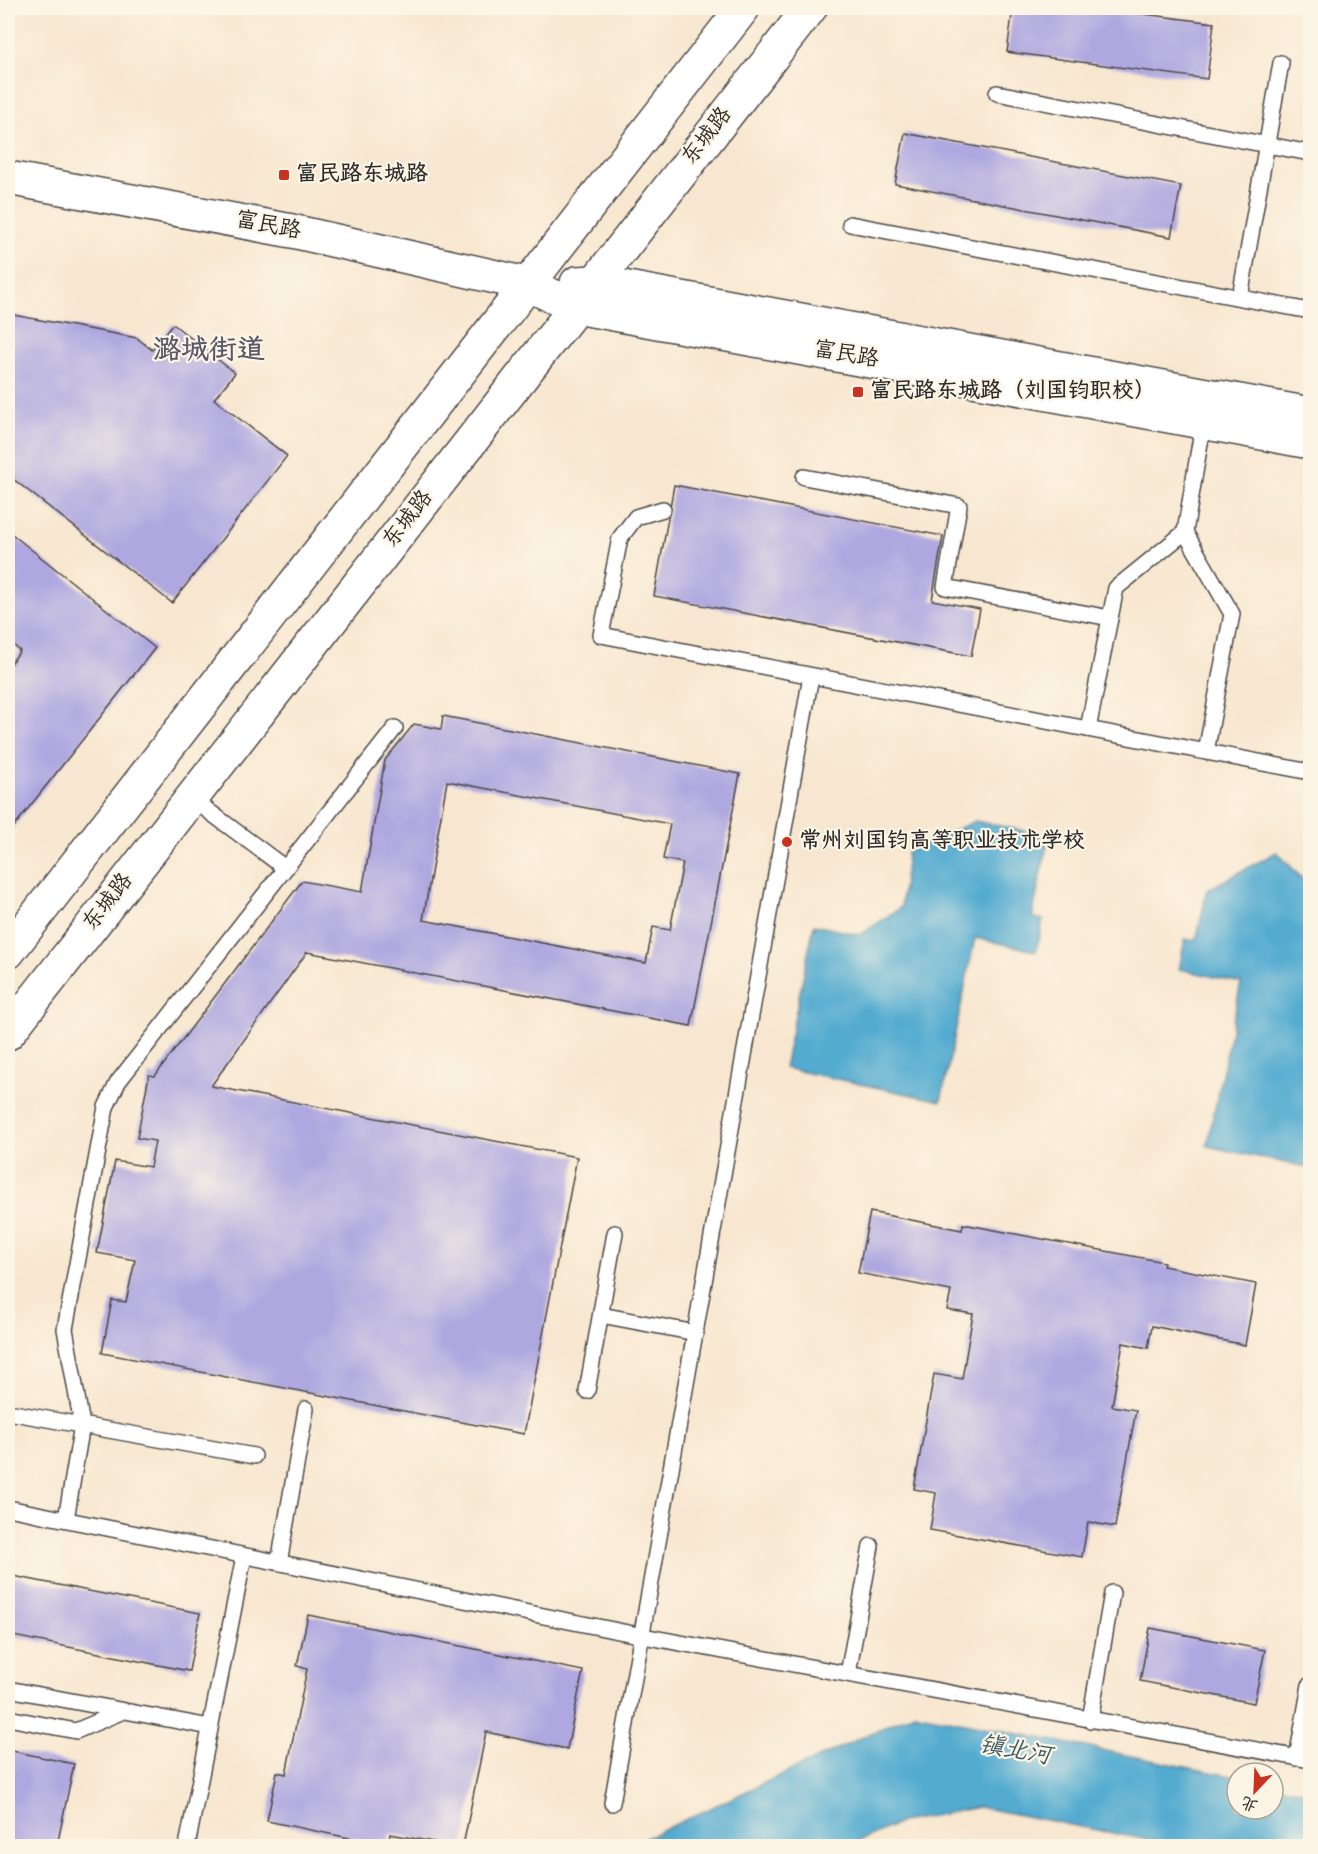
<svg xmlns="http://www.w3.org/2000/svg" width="1318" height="1854" viewBox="0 0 1318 1854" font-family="Dekko,'LXGW WenKai TC',sans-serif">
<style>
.water{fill:#53abd0;stroke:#3f6b7e;stroke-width:1.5}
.building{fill:#afa8e0;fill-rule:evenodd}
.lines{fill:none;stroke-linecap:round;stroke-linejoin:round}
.lane-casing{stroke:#4a4744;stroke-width:18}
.secondary-casing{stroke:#4a4744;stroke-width:36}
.lane{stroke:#fff;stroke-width:15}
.secondary{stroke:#fff;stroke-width:33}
.poi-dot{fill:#c8321e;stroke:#fcf5e5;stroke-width:2}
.labels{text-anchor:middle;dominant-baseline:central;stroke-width:4.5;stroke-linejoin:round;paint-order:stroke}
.street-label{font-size:22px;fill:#2b2b2b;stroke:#fcf5e5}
.poi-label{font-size:22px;font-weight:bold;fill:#2b2b2b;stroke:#fcf5e5;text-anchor:start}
.water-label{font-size:24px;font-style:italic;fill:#395865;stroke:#fcf5e5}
.district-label{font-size:28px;font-weight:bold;fill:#59576a;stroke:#fcf5e5}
</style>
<rect width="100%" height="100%" fill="#fcf5e5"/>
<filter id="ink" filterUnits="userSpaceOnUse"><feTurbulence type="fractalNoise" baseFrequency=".0167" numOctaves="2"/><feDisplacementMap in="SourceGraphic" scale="12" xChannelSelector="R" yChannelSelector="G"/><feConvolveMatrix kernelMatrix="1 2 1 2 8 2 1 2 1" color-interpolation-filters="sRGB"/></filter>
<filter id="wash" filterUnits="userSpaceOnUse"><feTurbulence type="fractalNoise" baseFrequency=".008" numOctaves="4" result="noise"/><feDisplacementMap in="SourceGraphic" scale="24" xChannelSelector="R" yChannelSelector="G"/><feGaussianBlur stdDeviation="1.35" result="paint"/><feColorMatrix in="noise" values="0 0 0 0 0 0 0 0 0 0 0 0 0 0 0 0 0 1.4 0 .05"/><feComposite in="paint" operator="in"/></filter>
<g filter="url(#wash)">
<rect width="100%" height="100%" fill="#f8e7d0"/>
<g class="water">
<polygon points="975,821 1049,836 1032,917 1043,920 1036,951 975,938 941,1101 784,1068 814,925 860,935 901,907 907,852"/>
<polygon points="1277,852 1310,887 1310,1168 1207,1146 1241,983 1179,969 1185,939 1196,941 1207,890"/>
<polygon points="914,1713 1237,1777 1237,1809 1273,1809 1273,1785 1310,1792 1310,1846 1179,1846 979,1807 901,1822 847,1846 629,1846"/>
</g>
<g id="blocks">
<g class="building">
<polygon points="1013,8 1096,8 1214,23 1207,79 1007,52"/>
<polygon points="905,133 1181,186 1171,237 895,184"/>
<polygon points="8,314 137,338 152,350 173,324 235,373 214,399 287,456 172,603 8,475"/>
<polygon points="674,485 943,536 932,600 980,609 971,656 654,596"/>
<polygon points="8,531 155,648 8,834 8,667 20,651 8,640"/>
<path d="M 443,716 L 740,774 L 691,1026 L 307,952 L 211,1086 L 577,1157 L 524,1434 L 102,1353 L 112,1300 L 126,1302 L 135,1260 L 97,1253 L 115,1161 L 150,1167 L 155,1141 L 137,1138 L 149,1075 L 155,1076 L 302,881 L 362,892 L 385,760 L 414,724 L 441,729 ZM 447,781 L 670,824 L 663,859 L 683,863 L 670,930 L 653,927 L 646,963 L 423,920 Z"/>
<polygon points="870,1212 962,1230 963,1224 1164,1262 1163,1266 1256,1284 1245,1345 1152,1326 1148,1348 1123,1343 1112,1406 1136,1410 1115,1527 1088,1522 1082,1557 930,1530 936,1493 914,1489 934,1374 962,1379 973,1314 947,1310 951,1291 858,1273"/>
<polygon points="8,1575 200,1613 189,1671 8,1635"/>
<polygon points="308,1615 583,1671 567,1749 486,1732 463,1846 454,1846 390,1834 388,1846 267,1821 277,1772 286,1774 307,1669 297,1666"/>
<polygon points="1150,1628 1265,1650 1254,1703 1140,1681"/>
<polygon points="8,1750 74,1764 57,1846 8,1846"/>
</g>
</g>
</g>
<g filter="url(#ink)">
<use href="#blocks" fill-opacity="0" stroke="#4a4744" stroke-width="1.5"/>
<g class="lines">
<g class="lane-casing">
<g id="lane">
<polyline points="997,93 1310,153"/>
<polyline points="850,224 1310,311"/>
<polyline points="1240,297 1281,63"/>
<polyline points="1204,419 1185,532 1232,614 1206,752"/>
<polyline points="804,477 959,506 945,587 1110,618"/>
<polyline points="663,509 636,517 620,538 601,635 1310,772"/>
<polyline points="1088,729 1116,588 1185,532"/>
<polyline points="191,798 285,868"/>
<polyline points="601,1315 696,1333"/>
<polyline points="587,1391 615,1233"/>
<polyline points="8,1412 254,1456"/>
<polyline points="8,1508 643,1636 1310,1760"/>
<polyline points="66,1519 82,1425 65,1329 106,1107 118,1082 395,728"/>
<polyline points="279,1563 306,1409"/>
<polyline points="848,1674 871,1546"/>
<polyline points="8,1689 210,1727"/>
<polyline points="8,1718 76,1731 123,1711"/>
<polyline points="1090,1720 1112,1593"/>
<polyline points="1297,1758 1310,1685"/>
<polyline points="612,1803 811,676"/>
<polyline points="187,1846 244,1556"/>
</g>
</g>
<g class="secondary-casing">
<g id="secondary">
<polyline points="8,178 292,231 527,284 576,307 1310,442"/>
<polyline points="577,283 595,282 1310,414"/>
<polyline points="8,952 743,8"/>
<polyline points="8,1033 810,8"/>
</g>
</g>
<use href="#lane" class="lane"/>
<use href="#secondary" class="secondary"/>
</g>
</g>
<g class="poi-dot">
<rect x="278" y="169" width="12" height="12" rx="3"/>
<rect x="852" y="386" width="12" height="12" rx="3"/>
<circle cx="787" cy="842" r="6"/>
</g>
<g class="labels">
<g class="street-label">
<text transform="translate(708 137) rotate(-52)">东城路</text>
<text transform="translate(268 227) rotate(11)">富民路</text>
<text transform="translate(846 356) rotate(10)">富民路</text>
<text transform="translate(409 520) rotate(-52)">东城路</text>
<text transform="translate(109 903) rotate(-52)">东城路</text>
</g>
<g class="poi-label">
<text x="296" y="175">富民路东城路</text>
<text x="870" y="392">富民路东城路（刘国钧职校）</text>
<text x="799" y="842">常州刘国钧高等职业技术学校</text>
</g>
<g class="water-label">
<text transform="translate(1015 1752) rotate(10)">镇北河</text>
</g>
<g class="district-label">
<text x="209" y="353">潞城街道</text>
</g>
</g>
<rect width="1318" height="1854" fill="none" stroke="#fcf5e5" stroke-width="30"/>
<g transform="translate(1255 1791) rotate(203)"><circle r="28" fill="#fcf5e5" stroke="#a8a49b" stroke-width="1.5"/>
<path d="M0-4.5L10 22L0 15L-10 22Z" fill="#c8321e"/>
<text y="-9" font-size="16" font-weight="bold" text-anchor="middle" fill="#2b2b2b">北</text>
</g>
</svg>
